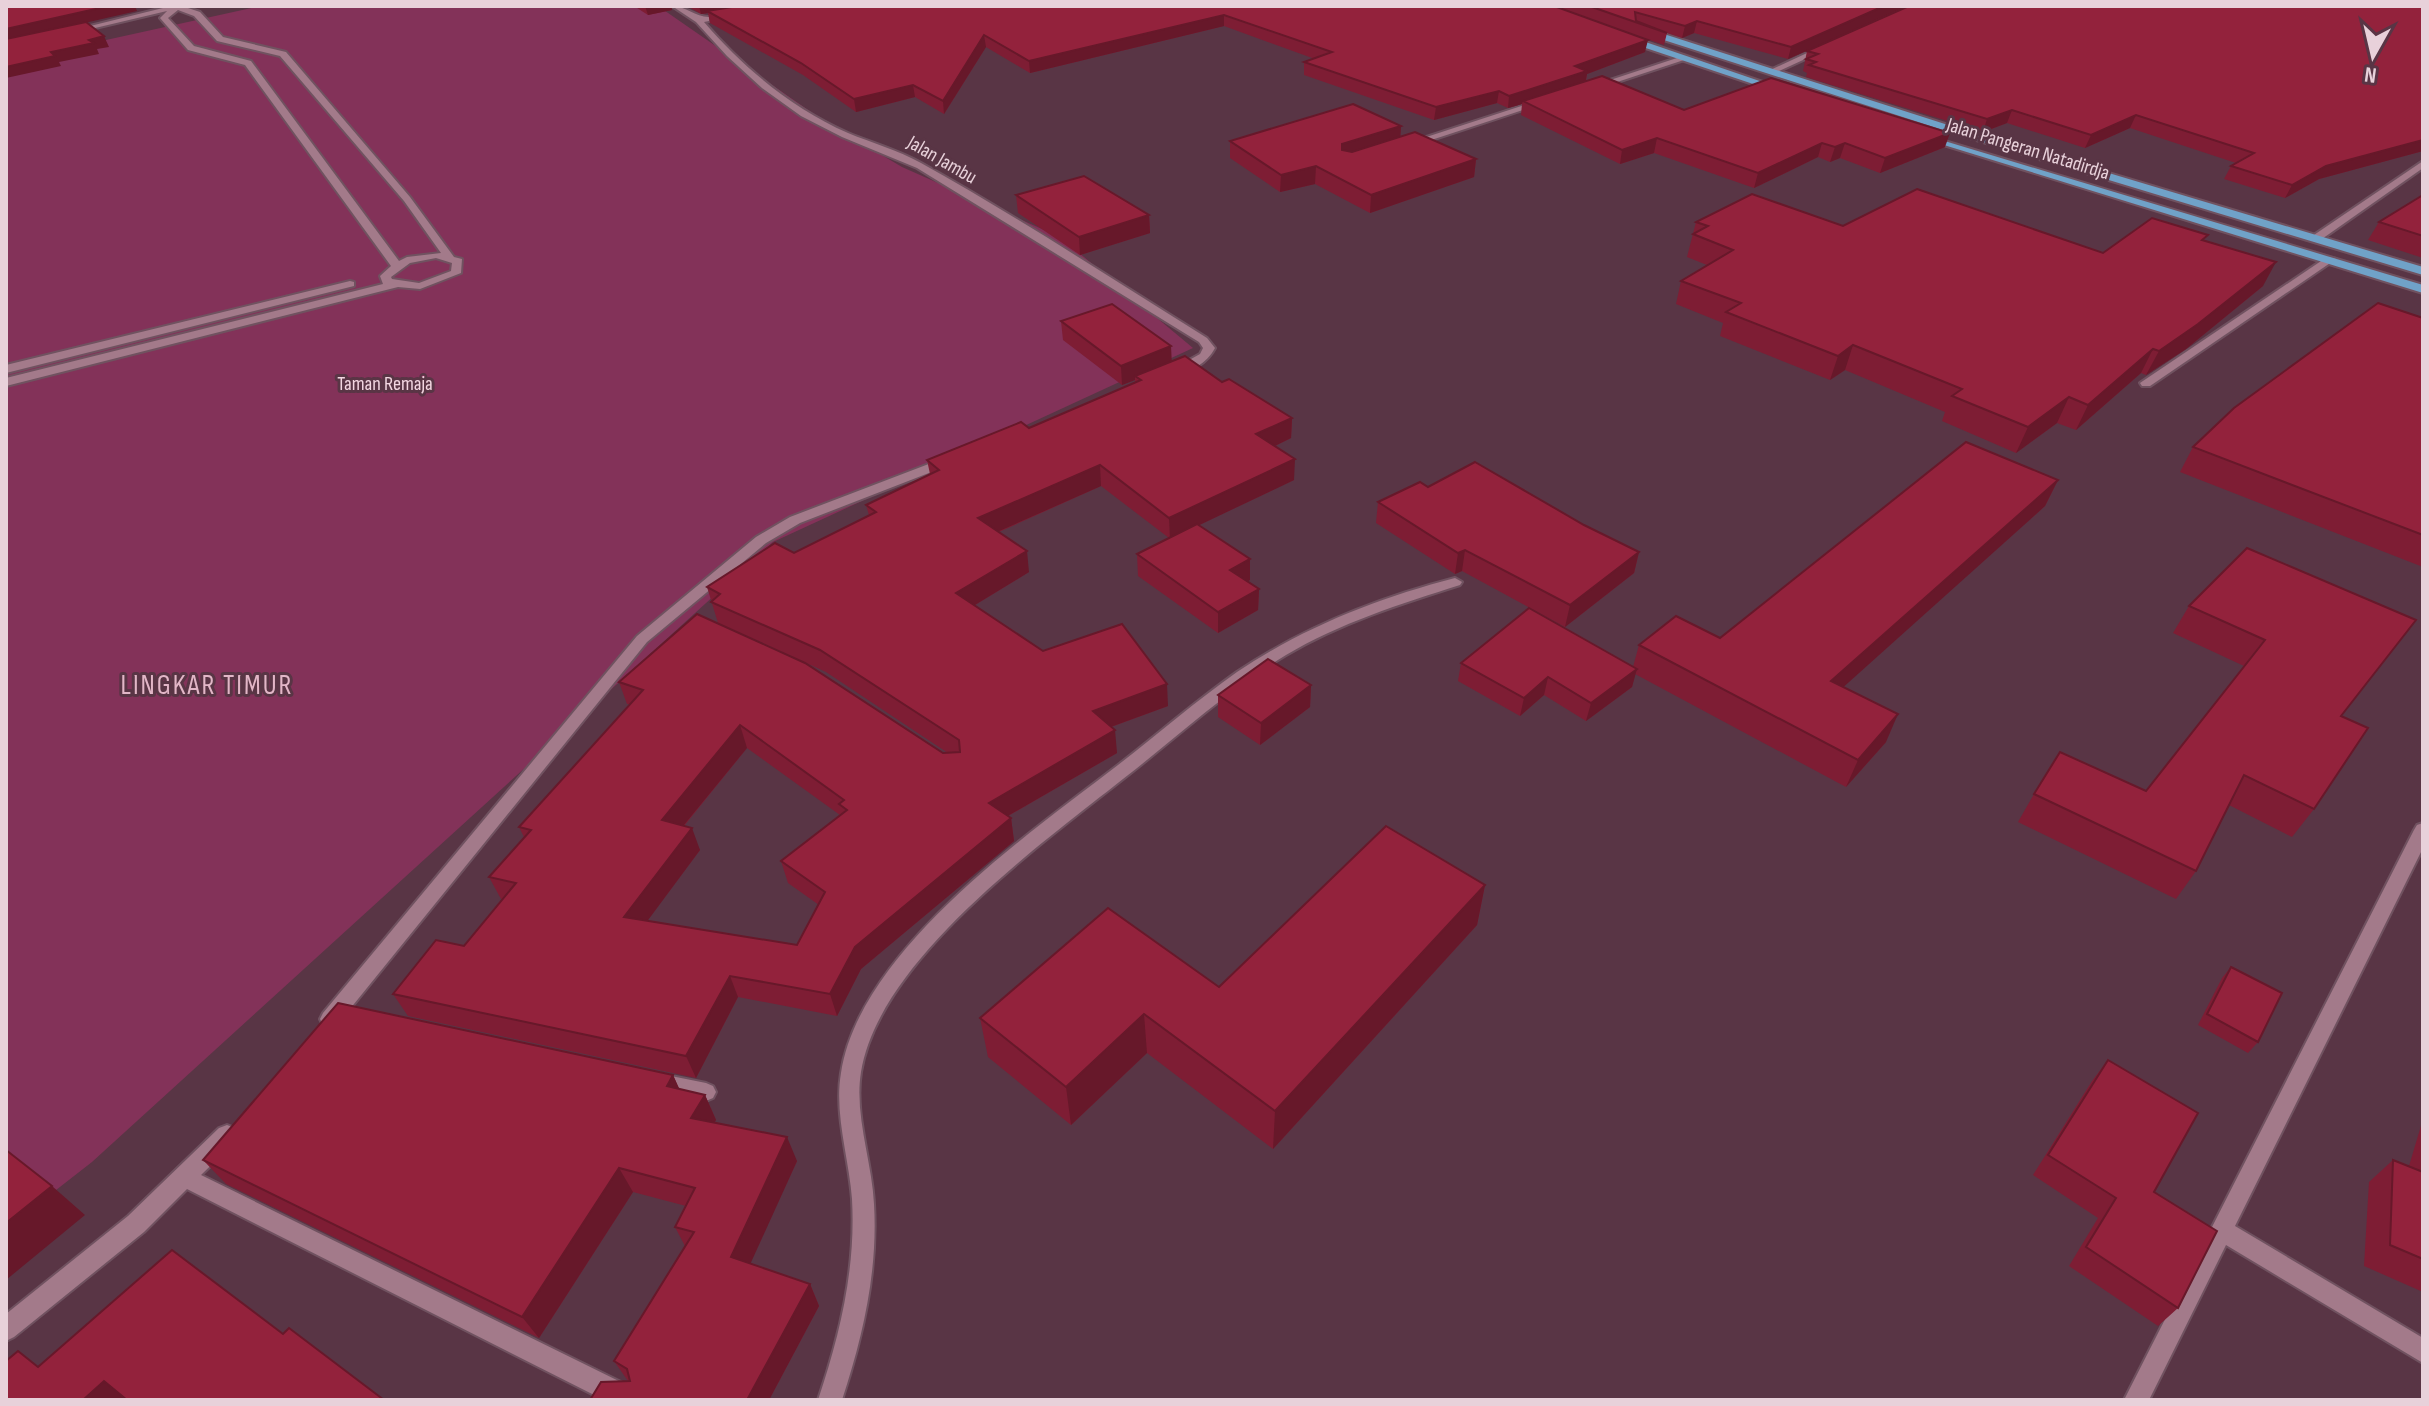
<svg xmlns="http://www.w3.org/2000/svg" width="2429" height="1406" viewBox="0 0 2429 1406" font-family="'Sofia Sans Condensed',sans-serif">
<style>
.green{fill:#833259}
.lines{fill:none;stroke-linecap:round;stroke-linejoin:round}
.street-casing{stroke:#705260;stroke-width:4}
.primary-casing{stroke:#705260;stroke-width:4}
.street{fill:#a37a8a;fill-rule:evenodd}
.primary{fill:#70a2c8;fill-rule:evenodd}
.wall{fill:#7e1d34;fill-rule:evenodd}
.shaded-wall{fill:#67182a}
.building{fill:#93223c;stroke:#67182a;stroke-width:2;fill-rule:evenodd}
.labels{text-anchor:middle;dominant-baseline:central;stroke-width:6;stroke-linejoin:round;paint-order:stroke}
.far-street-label{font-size:20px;fill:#e8d1da;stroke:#593545}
.far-park-label{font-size:20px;fill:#f3d6e1;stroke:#593545}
.quarter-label{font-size:28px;letter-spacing:2px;fill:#e2b6c7;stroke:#593545}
</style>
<rect width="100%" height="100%" fill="#593545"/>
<polygon class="green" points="261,6 658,6 821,119 902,167 1060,237 1193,348 773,542 92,1162 6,1229 6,62"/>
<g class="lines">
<g class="street-casing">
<g id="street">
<path d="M 171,6 L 182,6 L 200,12 L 223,37 L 286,52 L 410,197 L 454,257 L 462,259 L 461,273 L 420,289 L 398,287 L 6,386 L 6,378 L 383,284 L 380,276 L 391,266 L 245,65 L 188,50 L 160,18 L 167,11 L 74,33 L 70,31 ZM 178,10 L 194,16 L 217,41 L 280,56 L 404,201 L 441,253 L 407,257 L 399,261 L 251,61 L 194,46 L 168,18 ZM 436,258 L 452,263 L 451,271 L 419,283 L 392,279 L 391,277 L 410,263 Z"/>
<path d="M 672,6 C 686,6 695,17 709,17 L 709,21 L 704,22 C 744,68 791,108 848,133 C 872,143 898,150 921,163 C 1018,217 1112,279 1207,338 L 1215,348 C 1208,362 1188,375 1173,375 L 1173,369 L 1200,354 L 1203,348 L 1199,342 L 917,168 L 842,137 L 801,116 L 762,88 L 727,56 L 696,22 Z"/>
<polygon points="1820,47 1827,49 1775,73 1768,71"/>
<polygon points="1680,57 1687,59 1596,89 1589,87"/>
<polygon points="1537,101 1544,103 1413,146 1405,144"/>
<polygon points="2423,161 2423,168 2319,241 2311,241 2311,237"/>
<polygon points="2327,257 2336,259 2150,386 2142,386 2140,383"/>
<polygon points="350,281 354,282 354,286 6,373 6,365"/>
<polygon points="947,457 954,461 952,464 800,523 766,543 647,642 337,1025 330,1027 323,1025 320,1019 323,1013 637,636 756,537 790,517"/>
<path d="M 1455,578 L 1462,582 L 1460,585 C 1400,604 1340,623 1286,655 C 1234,686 1189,726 1142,764 C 1054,835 880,955 861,1072 C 854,1115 872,1161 874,1204 C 878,1271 863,1336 842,1400 L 818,1400 C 840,1335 856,1268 852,1199 C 849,1158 834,1114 841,1073 C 859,952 1027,835 1118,765 C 1158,734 1196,701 1237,672 C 1304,627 1378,598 1455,578 Z"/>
<polygon points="2423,823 2423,848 2235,1226 2423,1338 2423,1363 2226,1245 2149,1400 2124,1400 2414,830 2417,825"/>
<polygon points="656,1073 706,1083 713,1086 716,1092 713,1098 706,1101 656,1091 649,1088 646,1082 649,1076"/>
<polygon points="227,1125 235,1128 238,1135 235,1142 201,1175 639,1391 642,1400 604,1400 187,1189 144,1232 14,1337 6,1341 6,1314 128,1216 219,1128"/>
</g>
</g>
<g class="primary-casing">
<g id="primary">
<polygon points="1642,27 1948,125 2423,267 2423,275 1940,129 1639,32"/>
<polygon points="1619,35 1625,35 1786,90 1777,92 1619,39"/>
<polygon points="1918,133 2423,285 2423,293 1918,137"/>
</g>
</g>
<use href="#street" class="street"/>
<use href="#primary" class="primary"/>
</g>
<g class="wall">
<polygon points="634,6 671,6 672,10 648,15"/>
<polygon points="687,6 1907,6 1788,59 1694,33 1682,38 1667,33 1664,45 1584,17 1645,52 1587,74 1586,81 1684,110 1945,147 1880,173 1840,158 1830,162 1818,157 1754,188 1654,153 1620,164 1521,115 1522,104 1508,108 1497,103 1434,120 1304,75 1304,62 1315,59 1224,26 1030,73 986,47 944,114 915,97 856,112 803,75 710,23 708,13 701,14"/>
<polygon points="2423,6 2423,151 2319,179 2285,198 2224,179 2231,166 2236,163 2130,128 2085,148 2007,123 1983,132 1806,77 1807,73 1803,71 1807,51"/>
<polygon points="1401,126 1400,137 1476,159 1474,177 1370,213 1315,184 1280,192 1230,158 1230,141"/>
<polygon points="1016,195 1149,215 1150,233 1080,255 1018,213"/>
<polygon points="2423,195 2423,258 2368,240 2379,222"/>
<polygon points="1696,222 1843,226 2103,253 2206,241 2263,286 2186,349 2146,375 2141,373 2076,430 2057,423 2016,453 1942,421 1945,412 1845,370 1830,380 1720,336 1723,323 1676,304 1681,281 1707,265 1687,257"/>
<polygon points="2423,318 2423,567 2180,472 2193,447"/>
<path d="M 1061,321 L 1172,361 L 1222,382 L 1292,418 L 1291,438 L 1275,446 L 1294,480 L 1199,525 L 1250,580 L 1247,581 L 1259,589 L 1258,610 L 1218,633 L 1138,576 L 1137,554 L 1169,538 L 1101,486 L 999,532 L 1029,572 L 975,605 L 1043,651 L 1168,706 L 1111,727 L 1117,753 L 1008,816 L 1011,818 L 1014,841 L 861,969 L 837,1016 L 738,997 L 696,1078 L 408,1016 L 393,994 L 464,946 L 503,899 L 501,899 L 489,877 L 524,837 L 519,827 L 630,704 L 627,704 L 619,682 L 718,623 L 707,587 L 794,553 L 869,515 L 866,505 L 930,474 L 927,460 L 1029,428 L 1135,382 L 1135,380 L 1122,385 L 1063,340 ZM 754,639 L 826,672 L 948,753 L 943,753 ZM 747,748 L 840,815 L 781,861 L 788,883 L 819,905 L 797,945 L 647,921 L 700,850 L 684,826 Z"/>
<polygon points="2058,480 2045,506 1843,687 1886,742 1846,787 1635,674 1632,687 1586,721 1544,695 1520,716 1458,681 1461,663 1633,667 1639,645 1720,638"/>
<polygon points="1428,487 1584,525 1639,552 1634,573 1565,627 1462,571 1455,574 1376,523 1378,502"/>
<polygon points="2247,548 2342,716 2314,809 2292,837 2229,805 2196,871 2176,899 2018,822 2034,794 2146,791 2244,666 2173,633 2189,606"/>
<polygon points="1311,685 1310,707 1260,745 1218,717 1218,695"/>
<polygon points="1485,885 1477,925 1273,1149 1147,1053 1071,1125 988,1057 980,1018 1219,987"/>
<polygon points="2231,967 2258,1042 2248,1053 2198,1025 2222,978"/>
<polygon points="2108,1060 2154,1192 2178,1308 2158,1326 2069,1266 2098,1218 2033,1175 2092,1081"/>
<polygon points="673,1075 679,1089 705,1095 716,1120 714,1122 797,1161 750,1263 810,1284 819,1306 769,1400 590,1400 628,1381 614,1361 685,1246 675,1227 686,1206 633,1192 539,1338 226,1184 203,1160"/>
<polygon points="2423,1119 2423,1292 2364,1266 2369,1182 2393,1160 2409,1166"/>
</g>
<g class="shaded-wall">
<polygon points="109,6 135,6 137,11 6,41 6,29"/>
<polygon points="645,6 671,6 672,10 648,15"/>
<polygon points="699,6 751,6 707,11 708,13 701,14"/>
<polygon points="1884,6 1907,6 1788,59 1791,47"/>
<polygon points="1224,15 1224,26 1030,73 1029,61"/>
<polygon points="1697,21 1694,33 1682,38 1685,26"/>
<polygon points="984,35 986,47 944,114 943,101"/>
<polygon points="104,36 109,47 97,49 99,54 59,62 61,66 6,78 6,67 89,40"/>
<polygon points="1648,40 1645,52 1587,74 1585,84 1523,101 1522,104 1508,108 1509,96 1575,66"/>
<polygon points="913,85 915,97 856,112 854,99"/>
<polygon points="1499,91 1497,103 1434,120 1436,107"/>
<polygon points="2012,110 2007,123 1983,132 1987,119"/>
<polygon points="2136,115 2130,128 2085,148 2091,135"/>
<polygon points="1401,126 1400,143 1341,161 1342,144"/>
<polygon points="1950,133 1945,147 1880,173 1885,158"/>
<polygon points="1657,138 1654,153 1620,164 1622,150"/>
<polygon points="2423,140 2423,151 2319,179 2285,198 2292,185 2326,166"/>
<polygon points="1822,143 1818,157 1754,188 1758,173"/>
<polygon points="1845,143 1840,158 1830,162 1835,147"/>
<polygon points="1476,159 1474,177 1370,213 1371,195"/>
<polygon points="1316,166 1315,184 1280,192 1281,175"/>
<polygon points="1149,215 1150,233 1080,255 1079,237"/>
<polygon points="2276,262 2263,286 2186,349 2146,375 2159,351"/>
<polygon points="1853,345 1845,370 1830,380 1838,356"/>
<polygon points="1171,346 1172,366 1135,376 1135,380 1122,385 1121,366"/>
<polygon points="2153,349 2141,373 2076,430 2088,405"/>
<polygon points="2069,397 2057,423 2016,453 2028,427"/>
<polygon points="1292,418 1291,438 1256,455 1256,434"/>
<polygon points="1295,459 1294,480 1170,539 1169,518"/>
<polygon points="1100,465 1101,486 981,539 978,518"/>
<polygon points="2058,480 2045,506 1820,708 1831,681"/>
<polygon points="1465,550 1462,571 1455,574 1458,553"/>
<polygon points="1027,551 1029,572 960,614 956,593"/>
<polygon points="1639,552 1634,573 1565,627 1570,605"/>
<polygon points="1250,559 1250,580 1229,591 1230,570"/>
<polygon points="1259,589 1258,610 1218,633 1218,612"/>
<polygon points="1637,669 1632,687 1586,721 1591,703"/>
<polygon points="1548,677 1544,695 1520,716 1524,698"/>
<polygon points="1167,684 1168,706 1094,733 1093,711"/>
<polygon points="1311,685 1310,707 1260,745 1261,723"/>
<polygon points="1898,714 1886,742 1846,787 1858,760"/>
<polygon points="740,725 747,748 670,842 662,820"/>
<polygon points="1115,730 1117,753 992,825 989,803"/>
<polygon points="1011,818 1014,841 861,969 837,1016 830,994 855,947"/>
<polygon points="692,828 700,850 634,939 624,917"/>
<polygon points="1485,885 1477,925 1273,1149 1275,1111"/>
<polygon points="730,976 738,997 696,1078 686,1056"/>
<polygon points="1144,1014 1147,1053 1071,1125 1066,1087"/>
<polygon points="673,1075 684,1099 667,1086"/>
<polygon points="705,1095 716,1120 703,1142 691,1118"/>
<polygon points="787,1137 797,1161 743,1280 731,1257"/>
<polygon points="619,1168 633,1192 539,1338 522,1317"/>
<polygon points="52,1186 85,1215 6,1280 6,1223"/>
<polygon points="810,1284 819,1306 769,1400 747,1400"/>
<polygon points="104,1381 126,1400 83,1400"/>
</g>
<g class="building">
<polygon points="6,6 109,6 6,29"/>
<polygon points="738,6 1554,6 1648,40 1575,66 1587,71 1509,96 1499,91 1436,107 1304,62 1332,52 1224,15 1029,61 984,35 943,101 913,85 854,99 801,63 707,11"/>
<polygon points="1589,6 1884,6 1791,47 1697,21 1685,26 1635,12 1636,21 1667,33"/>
<polygon points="1909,6 2423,6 2423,140 2326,166 2292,185 2231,166 2254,153 2136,115 2091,135 2012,110 1987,119 1809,65 1816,62 1806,59 1818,54 1807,51"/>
<polygon points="86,22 104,36 89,40 94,43 51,52 55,56 6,67 6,39"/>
<polygon points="1602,76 1684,110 1771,78 1950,133 1885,158 1845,143 1835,147 1822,143 1758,173 1657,138 1622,150 1523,101"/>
<polygon points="1353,104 1401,126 1342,144 1342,150 1352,152 1415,132 1476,159 1371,195 1316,166 1281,175 1230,141"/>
<polygon points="1084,176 1149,215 1079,237 1016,195"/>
<polygon points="1917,189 2103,253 2152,218 2208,235 2202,240 2276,262 2198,324 2159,351 2153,349 2088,405 2069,397 2028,427 1952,396 1962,389 1853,345 1838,356 1726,312 1741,303 1681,281 1733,250 1693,234 1708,226 1696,222 1752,194 1843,226"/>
<polygon points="2423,195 2423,236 2379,222"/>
<polygon points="2378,303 2423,318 2423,535 2193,447 2234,408"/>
<polygon points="1112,304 1171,346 1121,366 1061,321"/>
<path d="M 1185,356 L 1222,382 L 1229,379 L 1292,418 L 1256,434 L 1295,459 L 1169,518 L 1100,465 L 978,518 L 1027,551 L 956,593 L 1043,651 L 1122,624 L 1167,684 L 1093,711 L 1115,730 L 989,803 L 1011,818 L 855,947 L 830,994 L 730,976 L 686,1056 L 393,994 L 436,940 L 464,946 L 516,883 L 489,877 L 531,830 L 519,827 L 643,690 L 619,682 L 697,614 L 805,663 L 943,753 L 960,752 L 959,740 L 820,650 L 711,602 L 720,594 L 707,587 L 775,543 L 794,553 L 876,512 L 866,505 L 939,470 L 927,460 L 1021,422 L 1029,428 L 1141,380 L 1135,376 ZM 740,725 L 844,800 L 839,804 L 847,810 L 781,861 L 825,892 L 797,945 L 624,917 L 692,828 L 662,820 Z"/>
<polygon points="1966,442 2058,480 1831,681 1898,714 1858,760 1639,645 1676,616 1720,638"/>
<polygon points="1475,462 1584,525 1639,552 1570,605 1465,550 1458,553 1378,502 1420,482 1428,487"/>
<polygon points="1197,524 1250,559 1230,570 1259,589 1218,612 1137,554"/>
<polygon points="2247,548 2416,620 2341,716 2368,728 2314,809 2244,775 2196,871 2034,794 2060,752 2146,791 2265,640 2189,606"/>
<polygon points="1529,608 1637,669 1591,703 1548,677 1524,698 1461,663"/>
<polygon points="1268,659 1311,685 1261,723 1218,695"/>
<polygon points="1386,826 1485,885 1275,1111 1144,1014 1066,1087 980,1018 1108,908 1219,987"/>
<polygon points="2231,967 2282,993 2258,1042 2207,1014"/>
<polygon points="338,1003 673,1075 667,1086 705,1095 691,1118 787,1137 731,1257 810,1284 747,1400 590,1400 601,1382 630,1381 627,1369 614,1361 694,1232 675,1227 695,1188 619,1168 522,1317 203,1160"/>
<polygon points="2108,1060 2198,1113 2154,1192 2217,1231 2178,1308 2086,1247 2116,1198 2048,1155"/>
<polygon points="6,1150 52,1186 6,1223"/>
<polygon points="2393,1160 2423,1172 2423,1259 2390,1245"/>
<polygon points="172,1250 283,1334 289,1328 384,1400 127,1400 104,1381 83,1400 6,1400 6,1361 18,1351 38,1367"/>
</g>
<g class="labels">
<g class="far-street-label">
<text transform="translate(2028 149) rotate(17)">Jalan Pangeran Natadirdja</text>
<text transform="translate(942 160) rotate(30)">Jalan Jambu</text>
</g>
<g class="far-park-label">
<text x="385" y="384">Taman Remaja</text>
</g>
<g class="quarter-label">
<text x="207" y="685">LINGKAR TIMUR</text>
</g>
</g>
<rect width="2429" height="1406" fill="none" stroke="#e8d1da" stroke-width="16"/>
<g transform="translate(2373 56) rotate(188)" stroke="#593545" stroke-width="6" paint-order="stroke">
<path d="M0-6L14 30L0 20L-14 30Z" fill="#e8d1da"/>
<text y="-12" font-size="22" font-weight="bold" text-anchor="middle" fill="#e8d1da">N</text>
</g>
</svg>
